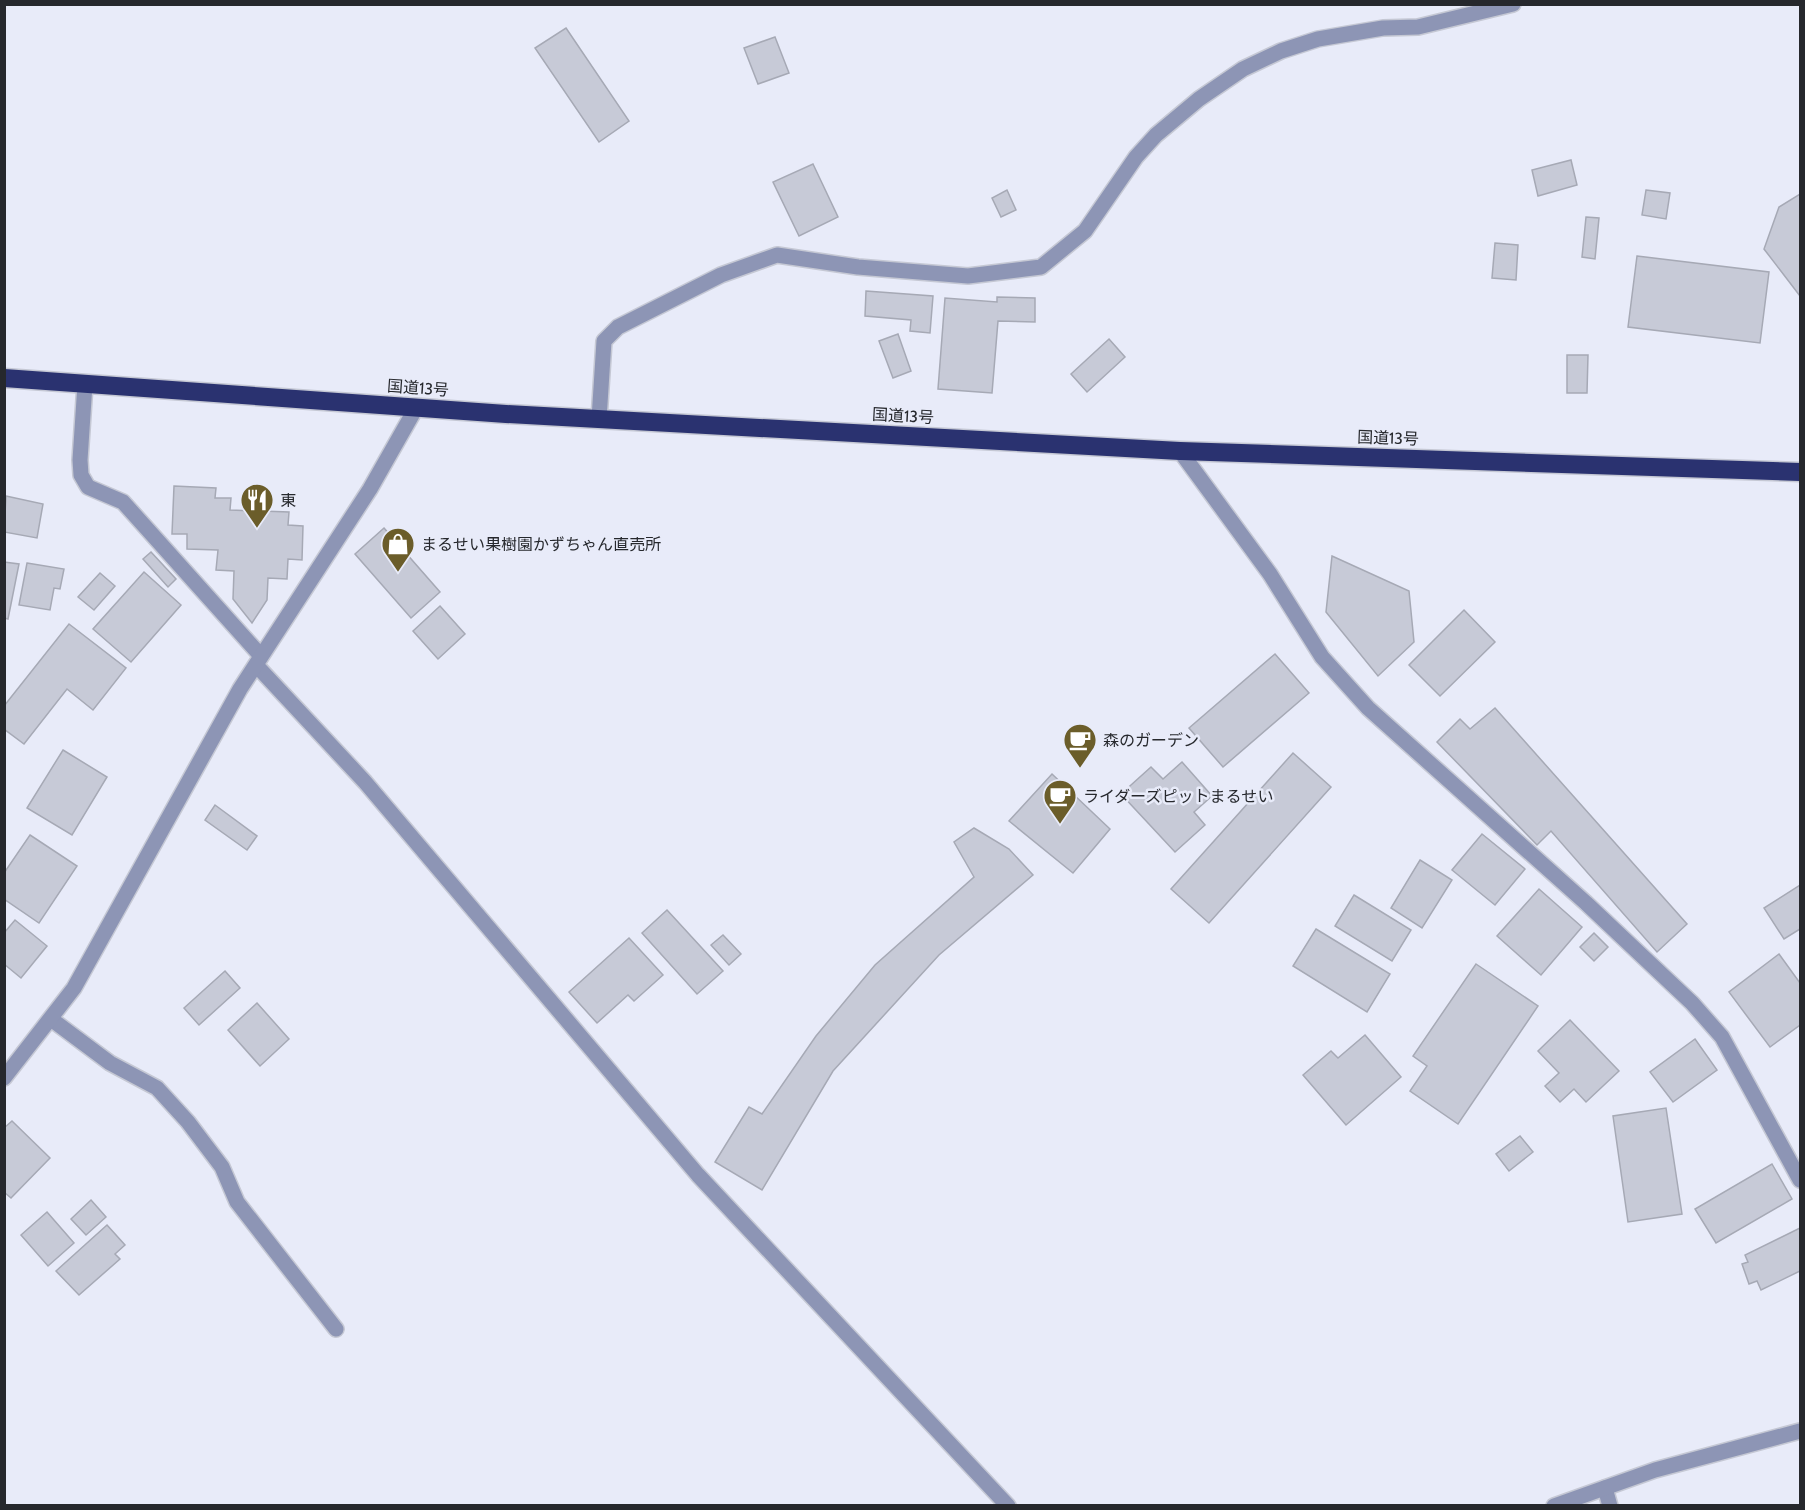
<svg xmlns="http://www.w3.org/2000/svg" width="1805" height="1510" viewBox="0 0 1805 1510" font-family="Cabin,'Noto Sans JP',sans-serif">
<style>
.building{fill:#c7cad7;stroke:#a6a9b5;stroke-width:1.5}
.lines{fill:none;stroke-linecap:round;stroke-linejoin:round}
.minor-casing{stroke:#c5c8d4;stroke-width:18}
.highway-casing{stroke:#c5c8d4;stroke-width:21}
.minor{stroke:#8d95b5;stroke-width:15}
.highway{stroke:#2a3270;stroke-width:18}
.labels{text-anchor:middle;dominant-baseline:central;stroke-width:5;stroke-linejoin:round;paint-order:stroke}
.street-label{font-size:16px;fill:#26282d;stroke:#e8ebf9}
.poi-label{font-size:16px;fill:#26282d;stroke:#e8ebf9;text-anchor:start}
</style>
<rect width="100%" height="100%" fill="#e8ebf9"/>
<g class="building">
<polygon points="566,28 629,121 599,142 535,48"/>
<polygon points="775,37 789,73 758,84 744,48"/>
<polygon points="1571,160 1577,185 1538,196 1532,170"/>
<polygon points="813,164 838,217 799,236 773,182"/>
<polygon points="1007,190 1016,210 1001,217 992,198"/>
<polygon points="1646,190 1670,193 1666,219 1642,215"/>
<polygon points="1800,194 1800,296 1764,249 1779,207"/>
<polygon points="1586,217 1599,218 1595,259 1582,257"/>
<polygon points="1495,243 1518,245 1516,280 1492,278"/>
<polygon points="1637,256 1769,272 1760,343 1628,327"/>
<polygon points="866,291 933,296 930,333 910,331 911,320 865,316"/>
<polygon points="997,297 1035,298 1035,322 998,321 992,393 938,389 945,298 997,302"/>
<polygon points="898,334 911,371 893,378 879,341"/>
<polygon points="1109,339 1125,357 1087,392 1071,374"/>
<polygon points="1567,355 1588,355 1587,393 1567,393"/>
<polygon points="174,486 216,488 215,498 231,498 230,510 289,512 288,525 303,526 302,560 288,559 287,579 268,578 267,600 252,623 233,599 234,571 216,570 218,550 187,549 187,534 172,534"/>
<polygon points="6,496 43,504 37,538 4,532"/>
<polygon points="384,528 440,592 411,618 355,554"/>
<polygon points="151,552 176,579 168,587 143,559"/>
<polygon points="1332,556 1409,591 1414,642 1378,676 1326,612"/>
<polygon points="4,562 19,564 8,619 4,618"/>
<polygon points="27,563 64,569 60,589 54,588 50,610 19,605"/>
<polygon points="144,572 181,605 131,662 93,629"/>
<polygon points="100,573 115,586 94,610 78,597"/>
<polygon points="440,606 465,634 438,659 413,631"/>
<polygon points="1464,610 1495,642 1440,696 1409,665"/>
<polygon points="69,624 126,668 93,710 67,689 24,744 4,729 4,706"/>
<polygon points="1275,654 1309,693 1223,767 1189,728"/>
<polygon points="1495,708 1687,924 1657,952 1551,831 1537,845 1437,742 1460,719 1470,729"/>
<polygon points="63,750 107,777 72,835 27,808"/>
<polygon points="1293,753 1331,787 1209,923 1171,889"/>
<polygon points="1182,762 1212,796 1194,812 1205,825 1175,852 1121,794 1151,767 1163,779"/>
<polygon points="1052,774 1110,829 1073,873 1009,821"/>
<polygon points="215,805 257,836 247,850 205,820"/>
<polygon points="974,828 1009,849 1033,875 939,955 833,1071 762,1190 715,1162 749,1107 762,1114 816,1036 875,965 974,877 954,842"/>
<polygon points="1482,834 1525,869 1495,905 1452,870"/>
<polygon points="30,835 77,866 39,923 4,899 4,873"/>
<polygon points="1420,860 1452,880 1422,928 1391,908"/>
<polygon points="1800,885 1800,929 1784,939 1764,908"/>
<polygon points="1539,889 1582,927 1541,975 1497,936"/>
<polygon points="1354,895 1411,930 1392,961 1335,926"/>
<polygon points="667,910 723,971 697,994 642,933"/>
<polygon points="15,920 47,946 21,978 4,964 4,933"/>
<polygon points="1316,929 1390,974 1367,1012 1293,966"/>
<polygon points="1594,933 1608,947 1594,961 1580,947"/>
<polygon points="723,935 741,954 729,965 711,945"/>
<polygon points="629,938 663,975 634,1001 628,995 597,1023 569,992"/>
<polygon points="1779,954 1800,983 1800,1025 1770,1047 1729,992"/>
<polygon points="1476,964 1538,1006 1458,1124 1410,1091 1427,1066 1413,1056"/>
<polygon points="225,971 240,988 199,1025 184,1008"/>
<polygon points="257,1003 289,1039 260,1066 228,1030"/>
<polygon points="1570,1020 1619,1071 1586,1102 1574,1089 1560,1102 1545,1086 1559,1073 1538,1051"/>
<polygon points="1365,1035 1401,1077 1346,1125 1303,1075 1331,1051 1338,1058"/>
<polygon points="1695,1039 1717,1070 1673,1102 1650,1072"/>
<polygon points="1666,1108 1682,1214 1628,1222 1613,1116"/>
<polygon points="12,1121 50,1158 11,1198 4,1192 4,1128"/>
<polygon points="1520,1136 1533,1152 1509,1171 1496,1154"/>
<polygon points="1772,1164 1792,1199 1716,1243 1695,1209"/>
<polygon points="91,1200 106,1217 86,1235 71,1219"/>
<polygon points="47,1212 74,1243 48,1266 21,1235"/>
<polygon points="107,1225 125,1245 115,1254 120,1259 79,1295 56,1271"/>
<polygon points="1800,1228 1800,1271 1761,1290 1757,1281 1749,1284 1742,1264 1748,1262 1745,1255"/>
</g>
<g class="lines">
<g class="minor-casing">
<g id="minor">
<polyline points="85,384 80,460 81,475 88,487 123,502 261,656"/>
<polyline points="599,419 604,341 618,327 721,275 777,255 858,267 968,276 1041,267 1085,231 1136,157 1156,135 1199,99 1243,69 1281,51 1318,39 1383,28 1418,27 1513,4"/>
<polyline points="1180,451 1270,574 1322,657 1368,708 1586,903 1692,1003 1722,1037 1800,1180"/>
<polyline points="256,665 365,782 698,1175 1008,1506"/>
<polyline points="51,1019 110,1063 157,1088 188,1122 222,1167 237,1202 336,1329"/>
<polyline points="4,1078 74,988 240,689 370,489 416,408"/>
<polyline points="1605,1488 1610,1506"/>
<polyline points="1554,1506 1655,1470 1800,1431"/>
</g>
</g>
<g class="highway-casing">
<polyline id="highway" points="4,378 506,414 1180,451 1800,472"/>
</g>
<use href="#minor" class="minor"/>
<use href="#highway" class="highway"/>
</g>
<defs>
<g id="restaurant-pin" transform="scale(1.725)"><path d="M0 17L-7.5 6A9.5 9.5 0 1 1 7.5 6Z" fill="#6b5d2a" stroke="#e8ebf9"/><path d="M-5-6h1v4h1v-4h1v4h1v-4h1v5L-1.5 .5V6h-2V.5L-5-1ZM5-6V6H3V1.5H1.5Q1.5-4 5-6Z" fill="#fff"/></g>
<g id="shop-pin" transform="scale(1.725)"><path d="M0 17L-7.5 6A9.5 9.5 0 1 1 7.5 6Z" fill="#6b5d2a" stroke="#e8ebf9"/><path d="M-5-2.5h2.3a2.7 3.5 0 0 1 5.4 0H5L5.5 6h-11ZM-1.5-2.5h3a1.5 2.3 0 0 0-3 0Z" fill="#fff"/></g>
<g id="cafe-pin" transform="scale(1.725)"><path d="M0 17L-7.5 6A9.5 9.5 0 1 1 7.5 6Z" fill="#6b5d2a" stroke="#e8ebf9"/><path d="M-5.5-4.5H6V0H3Q3 3.5 0 3.5H-2.5Q-5.5 3.5-5.5 0ZM3-3.2v2h1.7v-2ZM-6 4.5H4V6H-6Z" fill="#fff"/></g>
</defs>
<g fill-rule="evenodd">
<use href="#restaurant-pin" x="257" y="500"/>
<use href="#shop-pin" x="398" y="544"/>
<use href="#cafe-pin" x="1080" y="740"/>
<use href="#cafe-pin" x="1060" y="796"/>
</g>
<g class="labels">
<g class="street-label">
<text transform="translate(418 388) rotate(4)">国道13号</text>
<text transform="translate(903 416) rotate(3)">国道13号</text>
<text transform="translate(1388 438) rotate(2)">国道13号</text>
</g>
<g class="poi-label">
<text x="280" y="500">東</text>
<text x="421" y="544">まるせい果樹園かずちゃん直売所</text>
<text x="1103" y="740">森のガーデン</text>
<text x="1083" y="796">ライダーズピットまるせい</text>
</g>
</g>
<rect width="1805" height="1510" fill="none" stroke="#26282d" stroke-width="12"/>
</svg>
